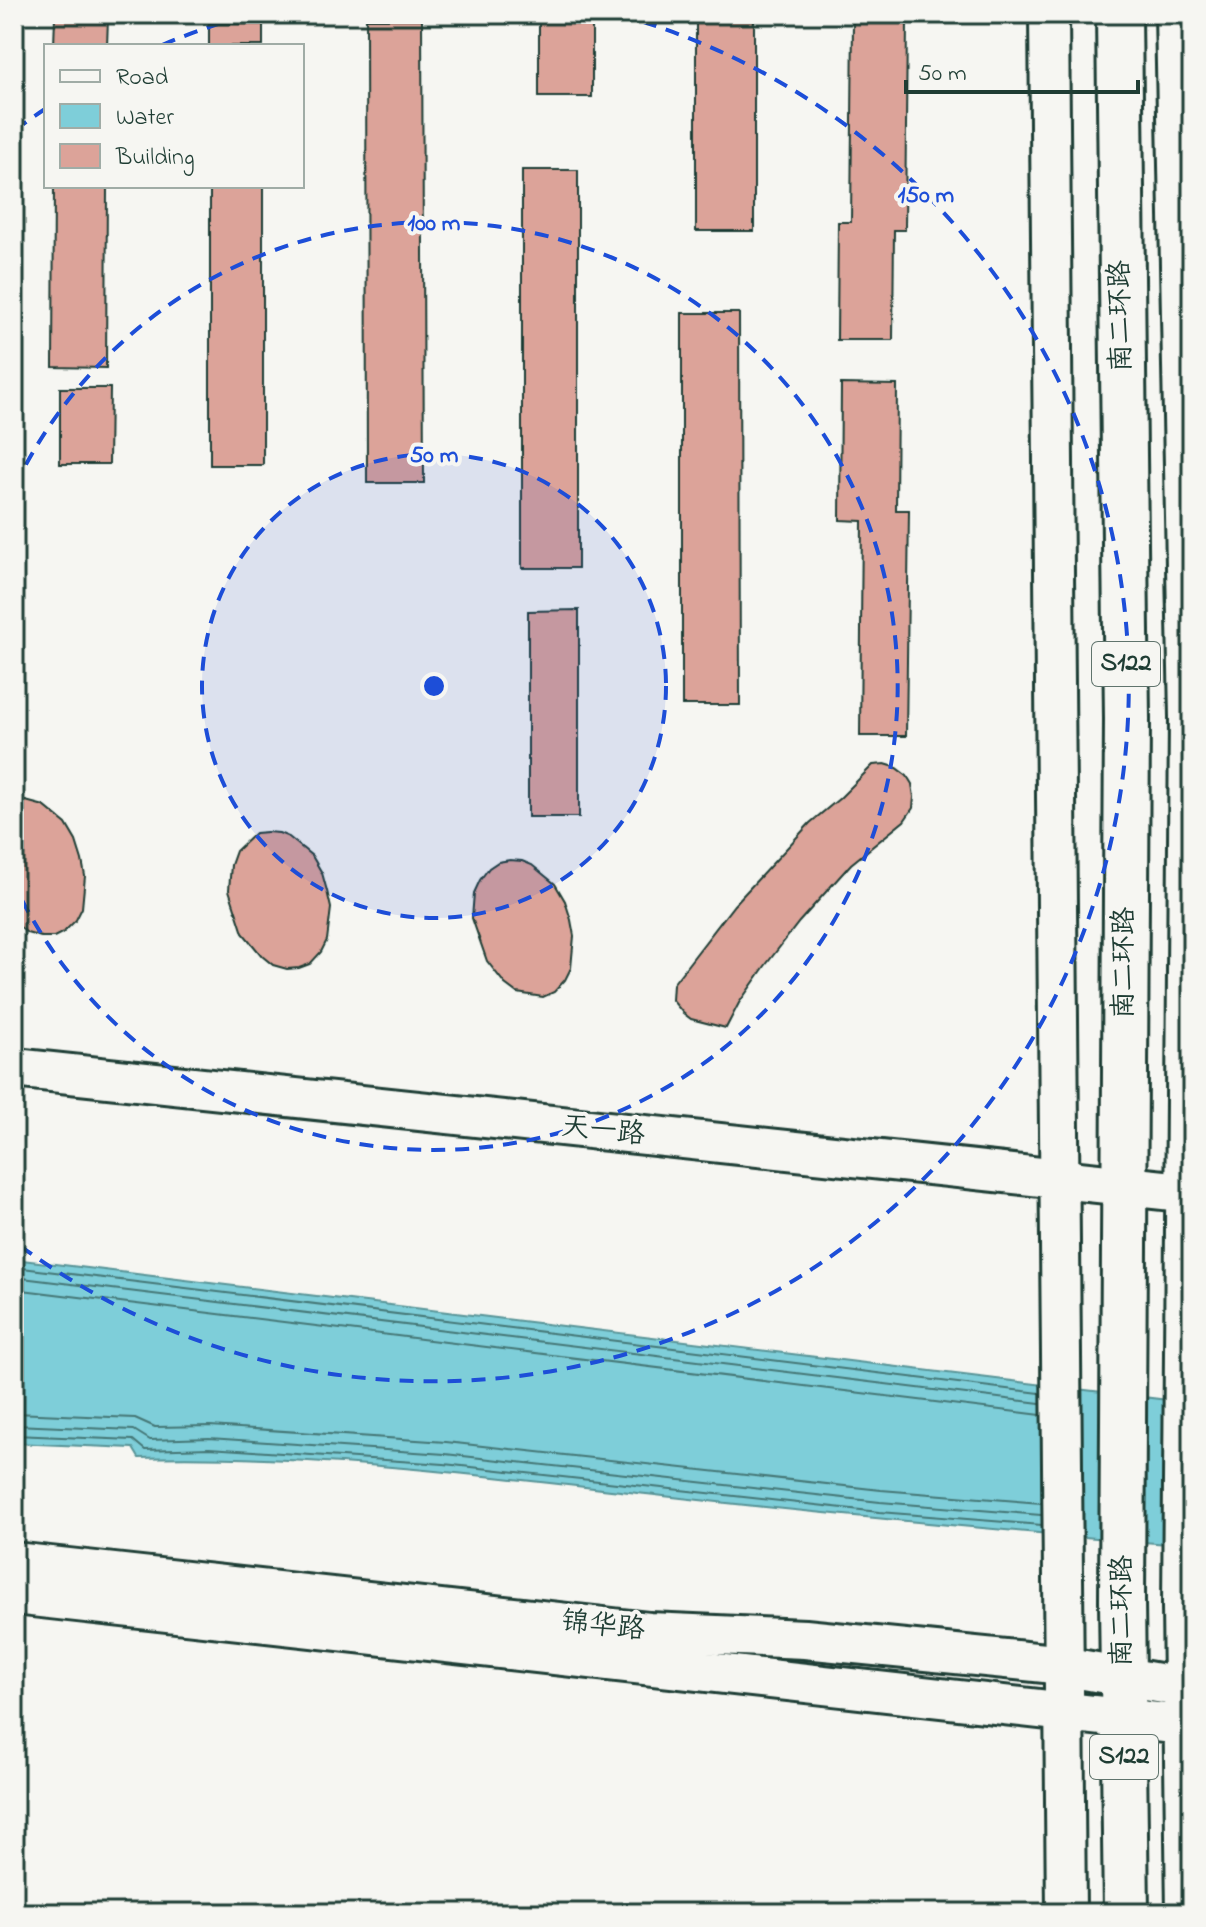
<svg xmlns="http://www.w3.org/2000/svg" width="1206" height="1927" viewBox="0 0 1206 1927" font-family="'Indie Flower','LXGW WenKai TC',sans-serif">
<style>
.water{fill:#7eced9;stroke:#589497;stroke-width:2}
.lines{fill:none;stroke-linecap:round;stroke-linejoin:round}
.shore{stroke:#457776;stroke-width:2}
.building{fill:#dca399;stroke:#1f3d34;stroke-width:2}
.tertiary-casing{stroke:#1f3d34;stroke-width:44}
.primary-casing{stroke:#1f3d34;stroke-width:50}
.tertiary{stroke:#f6f6f2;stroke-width:38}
.primary{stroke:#f6f6f2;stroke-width:44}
.ring{fill:none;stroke:#1d4ed8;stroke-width:4;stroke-dasharray:14 10}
.labels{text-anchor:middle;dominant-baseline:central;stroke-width:8;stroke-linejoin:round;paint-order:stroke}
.shield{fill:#f6f6f2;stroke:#60746d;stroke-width:2}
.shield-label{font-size:26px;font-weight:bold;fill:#1f3d34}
.street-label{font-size:28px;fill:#1f3d34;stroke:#f6f6f2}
.centre{fill:#1d4ed8;stroke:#f6f6f2;stroke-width:4}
.ring-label{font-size:24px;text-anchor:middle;font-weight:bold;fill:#1d4ed8;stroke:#f6f6f2;stroke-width:8;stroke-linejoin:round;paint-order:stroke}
</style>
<rect width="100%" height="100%" fill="#f6f6f2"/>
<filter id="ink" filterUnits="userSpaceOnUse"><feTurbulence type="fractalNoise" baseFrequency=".0125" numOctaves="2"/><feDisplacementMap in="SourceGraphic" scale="16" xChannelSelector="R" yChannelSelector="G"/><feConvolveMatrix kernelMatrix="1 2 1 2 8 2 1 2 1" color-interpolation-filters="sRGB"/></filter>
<g filter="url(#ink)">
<path class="water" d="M 14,1259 L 1192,1403 L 1192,1546 C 1021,1532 851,1517 681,1498 C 502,1478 320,1453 139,1458 L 133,1448 L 14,1443 Z"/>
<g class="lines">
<g class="shore">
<polyline points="14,1267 1040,1393"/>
<polyline points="14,1277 1040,1403"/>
<polyline points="14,1289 1041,1415"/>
<polyline points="14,1413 135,1418 155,1427 210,1426 446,1442 881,1490 1041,1503"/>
<polyline points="14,1425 134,1430 150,1440 209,1438 445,1454 880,1502 1041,1515"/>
<polyline points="14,1435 133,1440 145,1450 209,1448 444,1464 879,1512 1042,1525"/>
</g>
</g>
<g class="building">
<rect x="539" y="14" width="53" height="83"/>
<rect x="696" y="14" width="58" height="217"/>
<polygon points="55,17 108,18 107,46 54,46"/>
<polygon points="366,19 422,19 424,483 367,483"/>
<polygon points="853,20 907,21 905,230 894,230 893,340 837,340 838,222 851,222"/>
<rect x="209" y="24" width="54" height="22"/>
<rect x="522" y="170" width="56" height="398"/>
<polygon points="54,186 107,186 106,368 53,367"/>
<rect x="210" y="186" width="53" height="279"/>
<polygon points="682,313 739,313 740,705 682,705"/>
<polygon points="841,384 897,385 896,510 909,510 906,736 860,736 862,521 840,520"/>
<polygon points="60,388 110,388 109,464 60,464"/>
<polygon points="579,610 579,817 528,817 528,611"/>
<polygon points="885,764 895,767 907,776 912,784 914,797 913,808 904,821 851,864 799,922 765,966 739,1003 726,1028 691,1019 683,1013 672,1000 673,984 734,905 810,823 840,798 873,765"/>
<polygon points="22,800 44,806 66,824 76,841 82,860 85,876 82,908 76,920 64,932 54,937 41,937 27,933 14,922 14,801"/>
<polygon points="267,832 279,833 289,837 312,856 322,873 327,891 331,908 327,940 321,952 310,964 299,968 287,969 273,965 262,956 243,933 229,890 231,865 236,851 255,833"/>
<polygon points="510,860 522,861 532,865 555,884 565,901 571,920 574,936 571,968 565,980 554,992 543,997 517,993 505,984 487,961 472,918 474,893 480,880 489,868 498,862"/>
</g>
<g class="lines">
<g class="tertiary-casing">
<g id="tertiary">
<polyline points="1049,14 1066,1913"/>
<polyline points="14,1068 1192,1193"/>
<polyline points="14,1562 649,1632 805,1639 1045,1663 1192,1689"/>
<polyline points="14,1595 1192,1726"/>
</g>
</g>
<g class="primary-casing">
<g id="primary">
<polyline points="1119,14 1127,719 1122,1601 1126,1913"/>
<polyline points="1178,14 1192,717"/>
<polyline points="1189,1913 1185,1607 1192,718"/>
</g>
</g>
<use href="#tertiary" class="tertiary"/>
<use href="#primary" class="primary"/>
</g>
</g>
<circle cx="434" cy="686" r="232" fill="#1d4ed8" fill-opacity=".12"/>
<g class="ring">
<circle cx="434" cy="686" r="232"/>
<path d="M15 486A464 464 0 1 1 15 886"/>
<path d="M15 130A696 696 0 0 1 45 109M162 45A696 696 0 0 1 248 15M620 15A696 696 0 1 1 15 1242"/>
</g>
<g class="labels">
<g class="shield">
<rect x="1092" y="642" width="68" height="44" rx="6"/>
<rect x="1090" y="1735" width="68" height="44" rx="6"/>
</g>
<g class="shield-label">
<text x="1126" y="664">S122</text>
<text x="1124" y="1757">S122</text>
</g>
<g class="street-label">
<text transform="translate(1122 316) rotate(-91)">南二环路</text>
<text transform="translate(1125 963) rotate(-90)">南二环路</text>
<text transform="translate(603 1132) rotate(6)">天一路</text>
<text transform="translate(1123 1611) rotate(-90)">南二环路</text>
<text transform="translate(603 1627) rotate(6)">锦华路</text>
</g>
</g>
<circle cx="434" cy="686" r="12" class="centre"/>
<g class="ring-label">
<text x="926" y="202">150 m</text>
<text x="434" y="230">100 m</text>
<text x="434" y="462">50 m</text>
</g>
<rect width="1206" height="1927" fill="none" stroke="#f6f6f2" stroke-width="48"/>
<rect x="24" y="24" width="1158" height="1879" fill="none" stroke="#1f3d34" stroke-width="3" filter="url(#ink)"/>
<rect x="44" y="44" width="260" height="144" fill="#f6f6f2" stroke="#a0aca6" stroke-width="2"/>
<rect x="60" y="70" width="40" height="12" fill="#f6f6f2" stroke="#a0aca6" stroke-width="2"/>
<text x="116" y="84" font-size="24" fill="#1f3d34">Road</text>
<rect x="60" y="104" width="40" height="24" fill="#7eced9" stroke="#a0aca6" stroke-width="2"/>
<text x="116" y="124" font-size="24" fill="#1f3d34">Water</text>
<rect x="60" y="144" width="40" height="24" fill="#dca399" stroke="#a0aca6" stroke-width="2"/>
<text x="116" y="164" font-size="24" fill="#1f3d34">Building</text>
<path d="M906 80v12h232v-12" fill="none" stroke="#1f3d34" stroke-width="4"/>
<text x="918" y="80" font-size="24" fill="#1f3d34" stroke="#f6f6f2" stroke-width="6" paint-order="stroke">50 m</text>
</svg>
